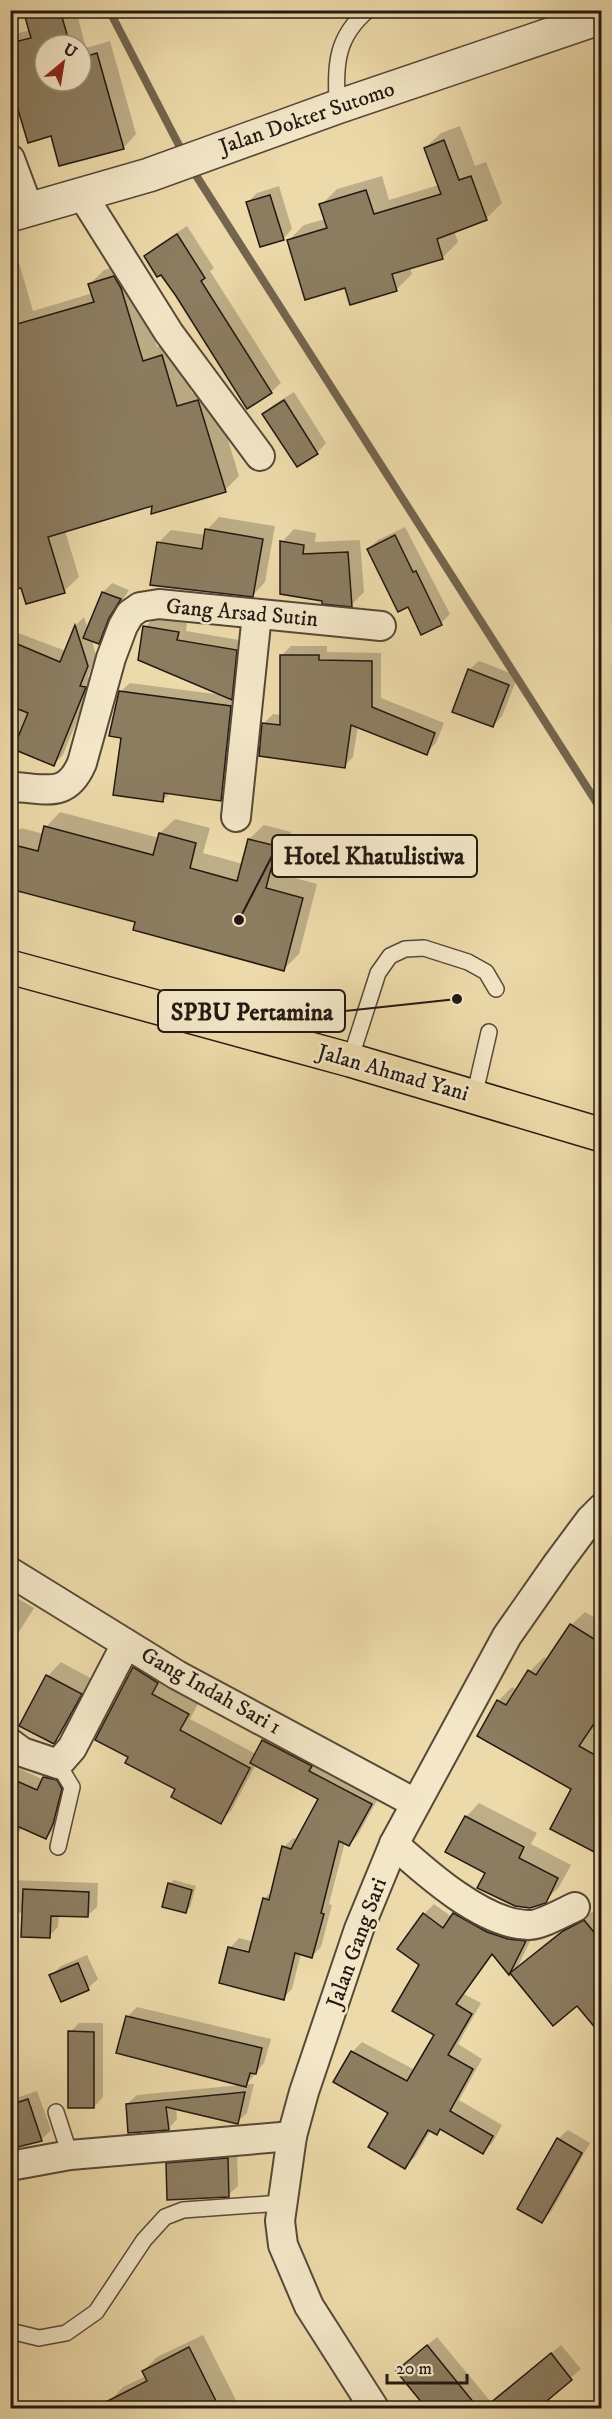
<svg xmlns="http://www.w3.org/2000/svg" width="612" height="2419" viewBox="0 0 612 2419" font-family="'IM FELL DW Pica',serif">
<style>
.shadow{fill:#0003;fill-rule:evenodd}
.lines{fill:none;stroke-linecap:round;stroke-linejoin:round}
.stream{stroke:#73654e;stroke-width:8}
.building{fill:#8c7d61;stroke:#231912;stroke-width:1.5}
.service-casing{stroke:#564938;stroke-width:18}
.minor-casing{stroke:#564938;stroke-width:32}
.tertiary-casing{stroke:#564938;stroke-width:36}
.primary-casing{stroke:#231912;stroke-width:36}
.service{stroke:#f3e7c8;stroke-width:15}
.minor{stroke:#f3e7c8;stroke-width:28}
.tertiary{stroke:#f3e7c8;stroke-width:33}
.primary{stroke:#eddaaa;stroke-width:33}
.labels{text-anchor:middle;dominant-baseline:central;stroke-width:5;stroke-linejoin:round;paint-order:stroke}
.street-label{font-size:22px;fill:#231912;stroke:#f3e7c8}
.leader{fill:none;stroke:#231912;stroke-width:2}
.callout-dot{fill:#231912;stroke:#f3e7c8;stroke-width:2}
.callout{fill:#f3e7c8;stroke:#231912;stroke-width:2}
.callout-label{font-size:24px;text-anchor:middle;font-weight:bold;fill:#231912}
</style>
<rect width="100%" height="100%" fill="#eddaaa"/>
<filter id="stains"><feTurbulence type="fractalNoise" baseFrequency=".00333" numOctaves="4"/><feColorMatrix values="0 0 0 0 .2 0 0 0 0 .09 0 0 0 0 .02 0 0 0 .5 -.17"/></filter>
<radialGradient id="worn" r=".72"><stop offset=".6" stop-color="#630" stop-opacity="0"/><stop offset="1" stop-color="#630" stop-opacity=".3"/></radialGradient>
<g class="shadow">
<path d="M 25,10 L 76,10 L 86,48 L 110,41 L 136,134 L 124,147 L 60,164 L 52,134 L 10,78 L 10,38 L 14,34 L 31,30 ZM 45,45 L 81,45 L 81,81 L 45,81 Z"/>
<polygon points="460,126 475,166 486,162 502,203 486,219 454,231 458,242 442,258 410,267 412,274 396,290 346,286 288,241 304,225 325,219 321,205 337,189 382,176 389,200 439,185 425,148 441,133"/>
<polygon points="279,186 292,229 283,239 248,202 257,193"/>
<polygon points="187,226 214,268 210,271 281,383 271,392 146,256 155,247"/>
<polygon points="15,249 33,311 93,293 90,284 104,270 128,263 135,273 157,347 176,342 192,393 212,387 239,476 225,490 154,504 65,531 79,577 64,591 22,586 10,590 10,251"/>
<polygon points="294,392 326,443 317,453 297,465 264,414 273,405"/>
<polygon points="219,517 275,526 265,582 253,595 152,584 159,542 171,530 206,535 207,530"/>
<polygon points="405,527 450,614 441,623 409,605 368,549 378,540"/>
<polygon points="294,529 316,533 315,542 360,540 364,592 351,605 282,542"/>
<polygon points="112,583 129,590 118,607 108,633 98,642 92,640 96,655 88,677 94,678 63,755 54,764 10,746 10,630 66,651 76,625 84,617 88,629 103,592"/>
<polygon points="154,618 187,623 186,631 245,641 240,689 232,697 239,697 230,790 221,800 171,792 162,801 122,736 120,692 130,683 222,695 145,627"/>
<polygon points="291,646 327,646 327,652 381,653 381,698 444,723 436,743 426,753 358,726 353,757 344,766 264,723 273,714 282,715 282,655"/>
<polygon points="479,661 518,676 502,716 493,726 469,670"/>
<polygon points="60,812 159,838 160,833 175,819 210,828 203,853 243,864 249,839 264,825 291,832 280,874 317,884 299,954 284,969 137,921 23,891 21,893 10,890 10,839 21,828 44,834 46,827"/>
<polygon points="10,1594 34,1608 10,1646"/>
<polygon points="585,1612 602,1622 602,1717 592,1732 602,1738 602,1854 573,1788 498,1701 512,1687 517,1690 530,1671 544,1657 548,1660 571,1625"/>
<path d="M 145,1657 L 168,1671 L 162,1683 L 199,1702 L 190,1719 L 256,1754 L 264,1740 L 273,1731 L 380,1795 L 358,1835 L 349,1845 L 345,1842 L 329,1904 L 332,1905 L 321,1947 L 312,1956 L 301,1953 L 292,1989 L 283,1998 L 230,1948 L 239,1938 L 254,1942 L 264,1899 L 272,1891 L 284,1847 L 293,1838 L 298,1839 L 320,1799 L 256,1764 L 231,1811 L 220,1822 L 130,1757 L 134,1668 ZM 234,1947 L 257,1953 L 256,1956 L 234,1950 Z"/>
<polygon points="61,1662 94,1680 67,1729 53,1742 21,1725 48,1676"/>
<polygon points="16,1767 44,1780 54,1768 70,1779 55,1828 46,1838 23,1827 10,1843 10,1773"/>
<polygon points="479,1803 537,1833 531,1844 571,1865 559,1887 545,1901 487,1873 466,1817"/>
<polygon points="10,1880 98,1883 97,1907 87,1916 59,1915 58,1927 49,1936 24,1911 10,1917"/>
<polygon points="174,1880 196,1886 190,1907 186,1911 169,1884"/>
<polygon points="434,1904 452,1917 465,1904 535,1931 516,1970 576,1920 596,1910 602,1917 602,2034 577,2004 553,2024 493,1954 464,1994 481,2003 458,2044 482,2059 459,2100 502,2125 493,2142 483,2152 441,2128 436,2133 431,2130 415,2157 405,2167 390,2112 352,2052 362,2042 415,2070 436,2035 421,1965 424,1914"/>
<polygon points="87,1955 98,1979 88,1988 51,1976 61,1966"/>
<polygon points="137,2007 271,2039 264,2063 247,2084 254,2084 247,2113 237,2122 176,2108 177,2119 168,2129 127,2104 137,2095 241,2085 128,2016"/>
<polygon points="79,2023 103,2023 103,2097 94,2107 70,2032"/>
<polygon points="37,2091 51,2130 42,2139 10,2147 10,2100"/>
<polygon points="568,2130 590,2143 551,2212 541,2221 558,2139"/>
<polygon points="237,2149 238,2186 228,2195 168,2164 177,2155"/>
<polygon points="203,2335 240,2408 114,2408 110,2401 123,2387 146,2376 143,2371 157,2357"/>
<polygon points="437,2337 491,2402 561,2345 581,2369 535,2408 429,2408 408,2361"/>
</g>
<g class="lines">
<g class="stream">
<polyline points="109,10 184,155"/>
<polyline points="190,166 602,811"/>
</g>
</g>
<g class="building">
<polygon points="23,10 60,10 70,45 45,45 45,81 81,81 81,58 97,53 124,149 59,166 51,136 28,143 10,83 10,43 31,38"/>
<polygon points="444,140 459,180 471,176 487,220 437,239 443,259 392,274 397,291 350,305 345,288 305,300 287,240 327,228 319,204 366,190 374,214 441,194 424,148"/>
<polygon points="270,195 284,240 260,247 246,202"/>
<polygon points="177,234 205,278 201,281 272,393 247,409 176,296 161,275 157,277 144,256"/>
<polygon points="114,276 121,288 143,361 162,355 177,406 198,400 226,492 151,514 152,506 48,537 65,593 26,604 21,588 10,591 10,326 94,302 88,284"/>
<polygon points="284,400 318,454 297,467 262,414"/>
<polygon points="205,529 263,539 253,597 150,585 157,542 202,549"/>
<polygon points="395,535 413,572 416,571 442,625 421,635 408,607 398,612 367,549"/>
<polygon points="280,541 304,545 303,554 348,552 352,607 322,604 322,601 280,594"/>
<polygon points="102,592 121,599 109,618 99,644 83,638"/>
<polygon points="75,625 88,666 80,686 86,687 54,766 13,749 28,713 10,706 10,641 60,662"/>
<polygon points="143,626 179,632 177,640 237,650 232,700 138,660"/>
<polygon points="280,655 319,655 319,660 372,661 372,707 435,733 427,755 351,725 345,768 259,756 262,723 280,725"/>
<polygon points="468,669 509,685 493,727 452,712"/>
<polygon points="119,691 231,706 221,801 164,793 163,802 113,795 121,738 109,736"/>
<polygon points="44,826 153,855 159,833 196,843 190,868 237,881 248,839 277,846 266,888 303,898 284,971 133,930 135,922 10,889 10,844 38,851"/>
<polygon points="570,1624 602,1644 602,1712 579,1746 602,1759 602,1856 550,1829 571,1789 477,1736 497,1700 506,1705 528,1670 536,1675"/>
<polygon points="133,1667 158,1683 152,1694 189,1714 180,1730 250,1768 221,1824 171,1797 175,1789 125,1763 128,1757 95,1740"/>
<polygon points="46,1675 82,1694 54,1744 19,1726"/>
<polygon points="262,1740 312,1766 309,1771 372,1804 349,1846 339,1841 321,1913 324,1914 312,1958 295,1953 284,2000 219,1983 228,1947 249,1952 263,1898 269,1900 282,1846 291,1849 318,1799 250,1763"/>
<polygon points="43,1777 57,1780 62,1789 53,1824 46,1839 10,1823 10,1778 37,1790"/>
<polygon points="465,1816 524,1847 519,1858 558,1878 546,1903 530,1908 515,1906 477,1888 485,1873 445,1852"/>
<polygon points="168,1883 192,1890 186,1913 162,1907"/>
<polygon points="23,1889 89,1892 88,1917 51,1916 50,1938 21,1937"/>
<polygon points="423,1913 443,1928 453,1913 487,1932 508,1939 526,1941 509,1975 492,1954 456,2004 472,2014 448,2055 473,2069 450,2111 493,2136 483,2154 440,2129 437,2135 428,2130 405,2169 368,2147 388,2113 333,2082 351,2051 407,2081 434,2035 392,2011 419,1965 397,1949"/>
<polygon points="584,1920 602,1942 602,2036 577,2006 553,2026 510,1973 563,1931"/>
<polygon points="78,1963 89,1990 61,2002 49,1975"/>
<polygon points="126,2016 262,2048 256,2074 250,2073 246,2087 116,2053"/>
<polygon points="68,2031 94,2032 94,2108 68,2108"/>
<polygon points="245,2092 238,2124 166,2107 169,2130 128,2133 126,2104"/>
<polygon points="28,2099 42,2141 10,2149 10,2105"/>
<polygon points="557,2138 582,2153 542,2223 517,2209"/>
<polygon points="228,2158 229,2197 167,2200 166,2163"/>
<polygon points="427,2345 479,2409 427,2409 396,2371"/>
<polygon points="189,2347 220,2409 92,2409 147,2381 142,2371"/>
<polygon points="551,2353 572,2380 537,2409 483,2409"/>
</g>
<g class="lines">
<g class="service-casing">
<g id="service">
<path d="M 337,107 C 336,66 334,39 368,10"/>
<polyline points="350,1060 378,973 390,956 405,949 424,948 468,962 486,972 496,989"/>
<polyline points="474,1097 489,1032"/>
<polyline points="58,1847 72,1787 58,1764"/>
<polyline points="56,2112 70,2155"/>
<polyline points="10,2331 39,2338 66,2333 96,2312 144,2240 165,2217 183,2210 281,2203"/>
</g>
</g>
<g class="minor-casing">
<g id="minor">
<polyline points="10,159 29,210"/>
<polyline points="83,196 169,333 260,456"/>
<path d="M 10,789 L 15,787 C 48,789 67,798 82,763 L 111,658 L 123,626 L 130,614 L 140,607 L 159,604 L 381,626"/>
<polyline points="236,817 257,614"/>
<polyline points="10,1572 177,1675 415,1803"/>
<polyline points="10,1743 22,1752 58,1764 72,1748 126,1644"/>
<path d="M 394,1844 C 426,1873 483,1924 528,1925 C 539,1926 564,1912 575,1907"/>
<polyline points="10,2166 70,2155 292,2136"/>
<polyline points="374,2408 309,2306 283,2245 280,2221 292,2136 304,2092 359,1929 394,1844 507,1636 558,1563 590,1520 602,1508"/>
</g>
</g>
<g class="tertiary-casing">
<polyline id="tertiary" points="10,215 149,175 337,107 602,17"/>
</g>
<g class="primary-casing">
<polyline id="primary" points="10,967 350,1060 602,1135"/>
</g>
<use href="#service" class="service"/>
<use href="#minor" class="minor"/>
<use href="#tertiary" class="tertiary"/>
<use href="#primary" class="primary"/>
</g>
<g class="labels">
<g class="street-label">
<text transform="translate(307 118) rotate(-19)">Jalan Dokter Sutomo</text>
<text transform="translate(242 613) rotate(5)">Gang Arsad Sutin</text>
<text transform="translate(393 1073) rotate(16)">Jalan Ahmad Yani</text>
<text transform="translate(211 1691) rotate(29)">Gang Indah Sari 1</text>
<text transform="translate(357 1943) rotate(-70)">Jalan Gang Sari</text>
</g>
</g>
<path class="leader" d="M239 920L272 856M457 999L345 1011"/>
<g class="callout-dot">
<circle cx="239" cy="920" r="6"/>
<circle cx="457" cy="999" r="6"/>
</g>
<g class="callout">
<rect x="272" y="835" width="205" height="42" rx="6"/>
<rect x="158" y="990" width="187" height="42" rx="6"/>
</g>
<g class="callout-label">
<text x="374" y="864">Hotel Khatulistiwa</text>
<text x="252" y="1020">SPBU Pertamina</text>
</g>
<rect width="612" height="2419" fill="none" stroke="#eddaaa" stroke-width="36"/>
<rect x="12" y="12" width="588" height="2395" fill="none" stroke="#231912" stroke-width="3"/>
<rect x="18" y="18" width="576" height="2383" fill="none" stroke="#231912" stroke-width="1.5"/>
<g transform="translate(63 63) rotate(30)"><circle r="28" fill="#f3e7c8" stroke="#a0957f" stroke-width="1.5"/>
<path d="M0-4.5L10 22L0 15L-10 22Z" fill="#8f2418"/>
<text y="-9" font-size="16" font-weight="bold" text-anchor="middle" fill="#231912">U</text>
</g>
<path d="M387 2374v9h80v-9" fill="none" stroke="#231912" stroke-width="3"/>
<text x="396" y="2374" font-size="18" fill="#231912" stroke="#f3e7c8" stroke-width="4.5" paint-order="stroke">20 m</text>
<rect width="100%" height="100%" filter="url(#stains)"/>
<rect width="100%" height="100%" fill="url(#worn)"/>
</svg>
